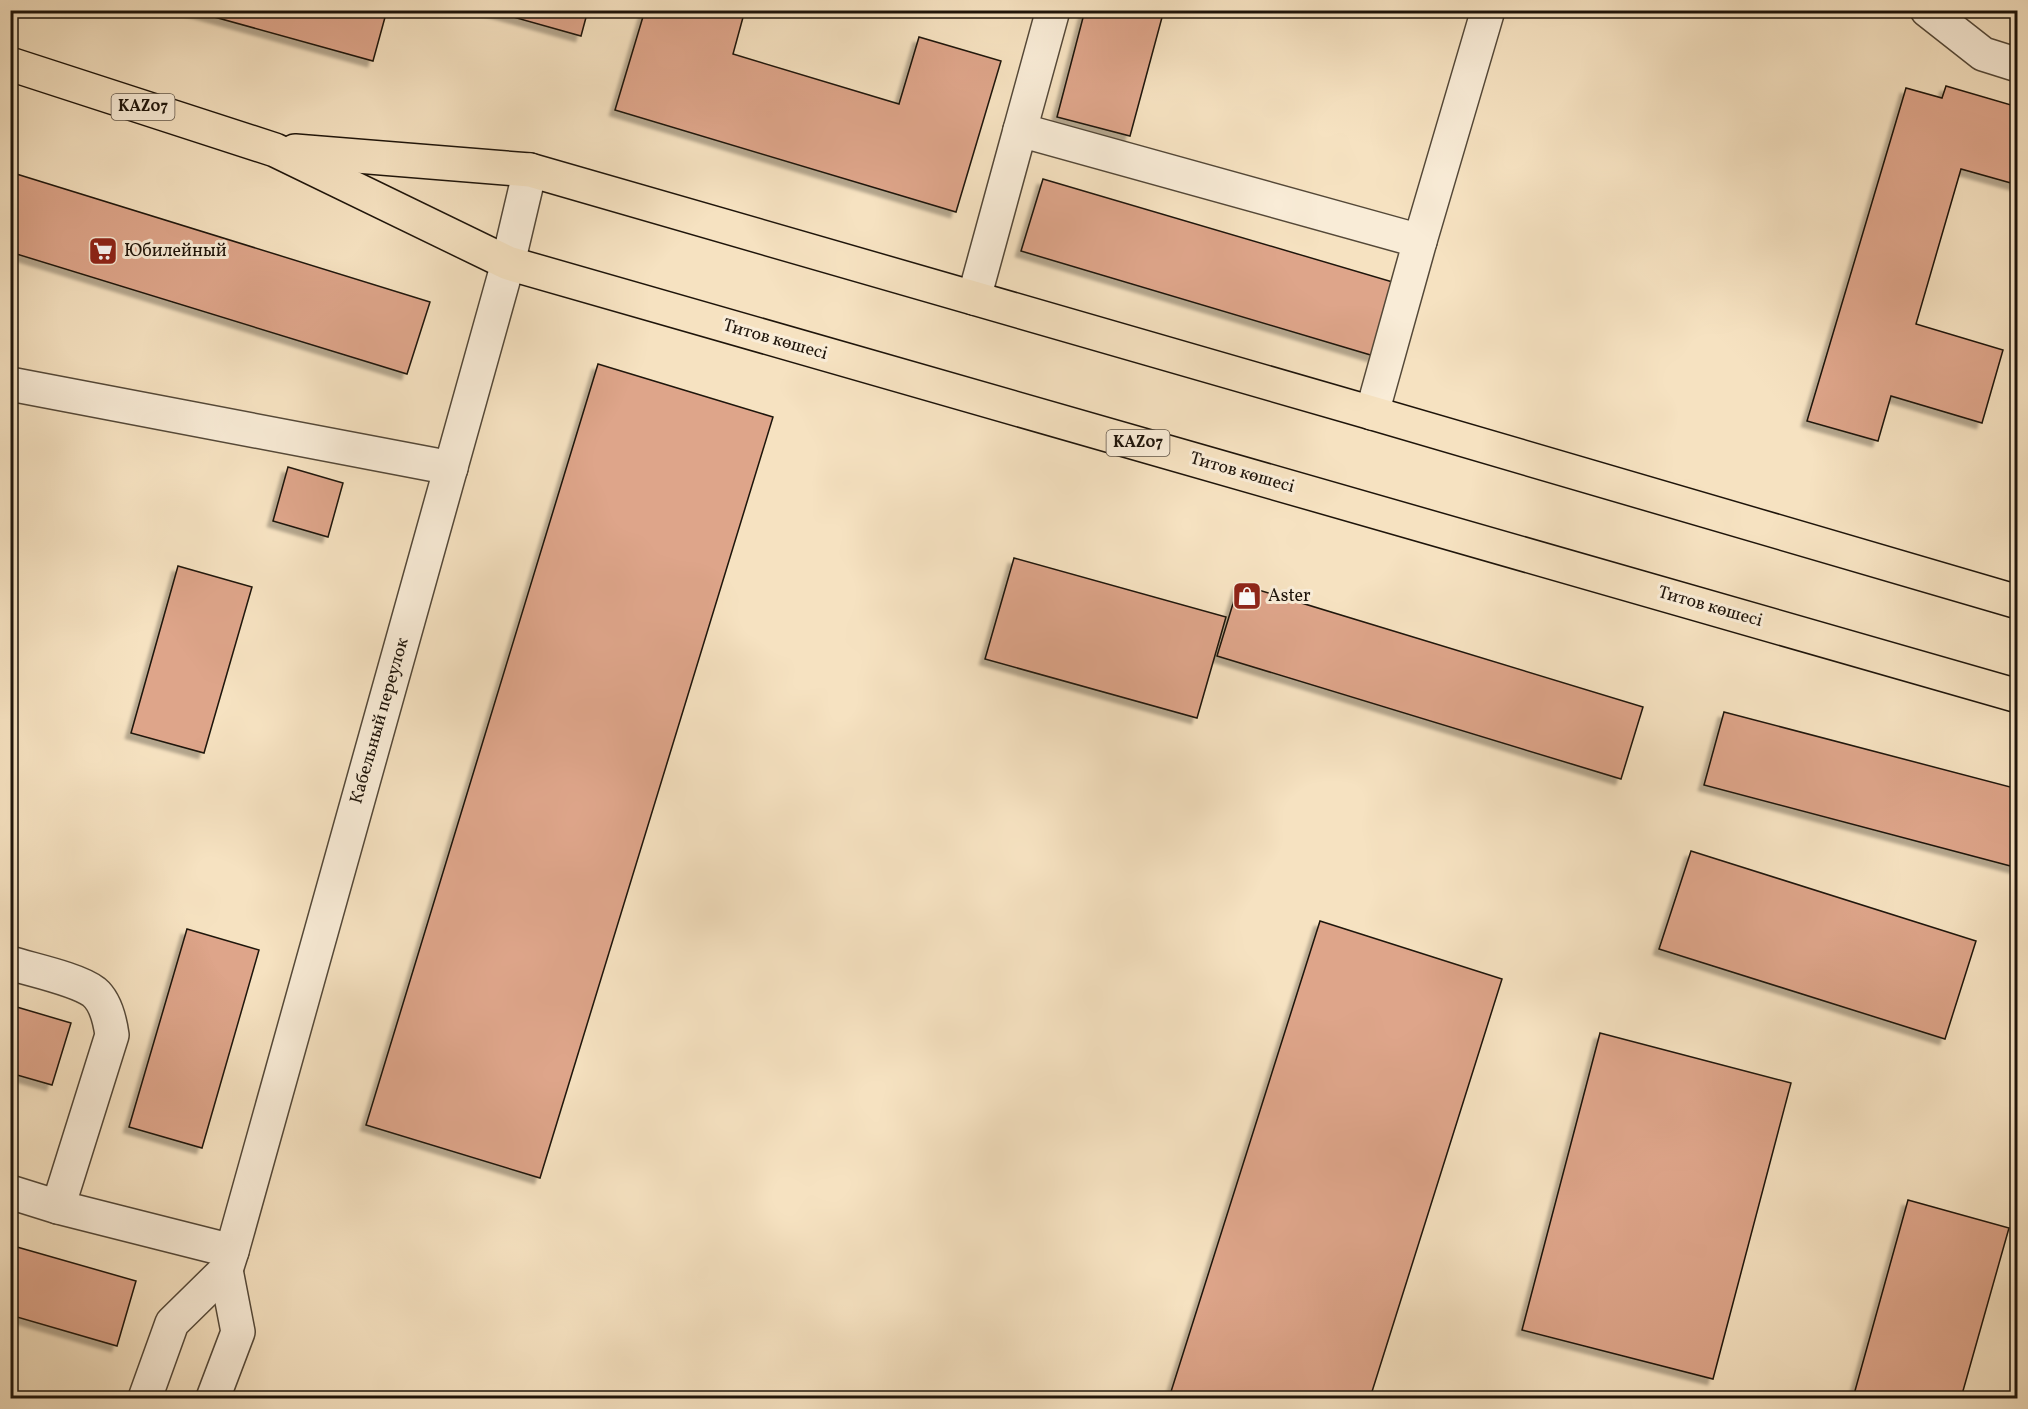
<svg xmlns="http://www.w3.org/2000/svg" width="2028" height="1409" viewBox="0 0 2028 1409" font-family="Vollkorn,serif">
<style>
.building{fill:#dea58a;stroke:#1e140a;stroke-width:1.5;filter:url(#shadow)}
.lines{fill:none;stroke-linecap:round;stroke-linejoin:round}
.minor-casing{stroke:#544838;stroke-width:36}
.highway-casing{stroke:#1e140a;stroke-width:36}
.minor{stroke:#f9ecd7;stroke-width:33}
.highway{stroke:#f6e2c1;stroke-width:33}
.labels{text-anchor:middle;dominant-baseline:central;stroke-width:6;stroke-linejoin:round;paint-order:stroke}
.shield{fill:#f9ecd7;stroke:#605548;stroke-width:1.5}
.shield-label{font-size:16px;font-weight:bold;fill:#1e140a}
.poi-label{font-size:18px;fill:#1e140a;stroke:#f9ecd7;text-anchor:start}
.street-label{font-size:18px;fill:#1e140a;stroke:#f9ecd7}
</style>
<defs>
<filter id="shadow"><feDropShadow dx="-5.5" dy="5.5" stdDeviation="1.5" flood-color="#0004"/></filter>
</defs>
<rect width="100%" height="100%" fill="#f6e2c1"/>
<filter id="stains"><feTurbulence type="fractalNoise" baseFrequency=".00333" numOctaves="4"/><feColorMatrix values="0 0 0 0 .2 0 0 0 0 .09 0 0 0 0 .02 0 0 0 .5 -.17"/></filter>
<radialGradient id="worn" r=".72"><stop offset=".6" stop-color="#630" stop-opacity="0"/><stop offset="1" stop-color="#630" stop-opacity=".3"/></radialGradient>
<g class="building">
<polygon points="189,10 387,10 373,61"/>
<polygon points="488,10 588,10 581,36"/>
<polygon points="645,10 745,10 733,54 899,104 919,37 1001,61 956,212 615,110"/>
<polygon points="1085,10 1164,10 1130,136 1057,117"/>
<polygon points="1946,86 2018,107 2018,185 1961,169 1916,324 2003,350 1982,423 1891,396 1878,441 1807,421 1906,88 1942,98"/>
<polygon points="10,172 430,302 407,374 10,252"/>
<polygon points="1043,179 1396,283 1374,356 1021,251"/>
<polygon points="598,364 773,417 540,1178 366,1125"/>
<polygon points="288,467 343,483 328,537 273,521"/>
<polygon points="1014,558 1226,617 1197,718 985,659"/>
<polygon points="178,566 252,587 204,753 131,733"/>
<polygon points="1239,584 1643,707 1621,779 1217,656"/>
<polygon points="1724,712 2018,789 2018,868 1704,785"/>
<polygon points="1691,851 1976,941 1945,1039 1659,949"/>
<polygon points="1320,921 1502,979 1370,1398 1169,1398"/>
<polygon points="187,929 259,950 202,1148 129,1127"/>
<polygon points="10,1005 71,1023 52,1085 10,1073"/>
<polygon points="1600,1033 1791,1083 1713,1379 1522,1330"/>
<polygon points="1908,1200 2009,1228 1961,1398 1853,1398"/>
<polygon points="10,1245 136,1281 117,1346 10,1315"/>
</g>
<g class="lines">
<g class="minor-casing">
<g id="minor">
<polyline points="1927,10 1983,54 2018,65"/>
<polyline points="1020,130 1053,10"/>
<polyline points="1420,241 1488,10"/>
<polyline points="974,298 1020,130 1420,241 1372,413"/>
<polyline points="10,384 451,468"/>
<path d="M 10,963 C 32,970 77,979 94,992 C 106,1002 110,1021 112,1035 L 58,1207"/>
<polyline points="10,1192 58,1207 232,1251"/>
<polyline points="145,1398 172,1323 226,1270 232,1251 508,263 530,170"/>
<polyline points="213,1398 238,1332 226,1270"/>
</g>
</g>
<g class="highway-casing">
<g id="highway">
<polyline points="10,64 275,150 508,263 2018,696"/>
<polyline points="295,151 530,170 1372,413 2018,602"/>
</g>
</g>
<use href="#minor" class="minor"/>
<use href="#highway" class="highway"/>
</g>
<defs>
<g id="supermarket-square" transform="scale(1.5)"><rect x="-9" y="-9" width="18" height="18" rx="4" fill="#8f2418" stroke="#f9ecd7"/><path d="M-6-5.5h2.5l.6 2H6L4.5 2H-2.5L-4.4-4H-6ZM-1.5 3.2a1.3 1.3 0 1 0 .1 0ZM3 3.2a1.3 1.3 0 1 0 .1 0Z" fill="#fff"/></g>
<g id="shop-square" transform="scale(1.5)"><rect x="-9" y="-9" width="18" height="18" rx="4" fill="#8f2418" stroke="#f9ecd7"/><path d="M-5-2.5h2.3a2.7 3.5 0 0 1 5.4 0H5L5.5 6h-11ZM-1.5-2.5h3a1.5 2.3 0 0 0-3 0Z" fill="#fff"/></g>
</defs>
<g fill-rule="evenodd">
<use href="#supermarket-square" x="103" y="251"/>
<use href="#shop-square" x="1247" y="596"/>
</g>
<g class="labels">
<g class="shield">
<rect x="111.5" y="94" width="63" height="26" rx="4.5"/>
<rect x="1106.5" y="430" width="63" height="26" rx="4.5"/>
</g>
<g class="shield-label">
<text x="143" y="107">KAZ07</text>
<text x="1138" y="443">KAZ07</text>
</g>
<g class="poi-label">
<text x="124" y="251">Юбилейный</text>
<text x="1268" y="596">Aster</text>
</g>
<g class="street-label">
<text transform="translate(775 340) rotate(16)">Титов көшесі</text>
<text transform="translate(1242 473) rotate(16)">Титов көшесі</text>
<text transform="translate(1710 607) rotate(16)">Титов көшесі</text>
<text transform="translate(380 721) rotate(-74)">Кабельный переулок</text>
</g>
</g>
<rect width="2028" height="1409" fill="none" stroke="#f6e2c1" stroke-width="36"/>
<rect x="12" y="12" width="2004" height="1385" fill="none" stroke="#1e140a" stroke-width="3"/>
<rect x="18" y="18" width="1992" height="1373" fill="none" stroke="#1e140a" stroke-width="1.5"/>
<rect width="100%" height="100%" filter="url(#stains)"/>
<rect width="100%" height="100%" fill="url(#worn)"/>
</svg>
